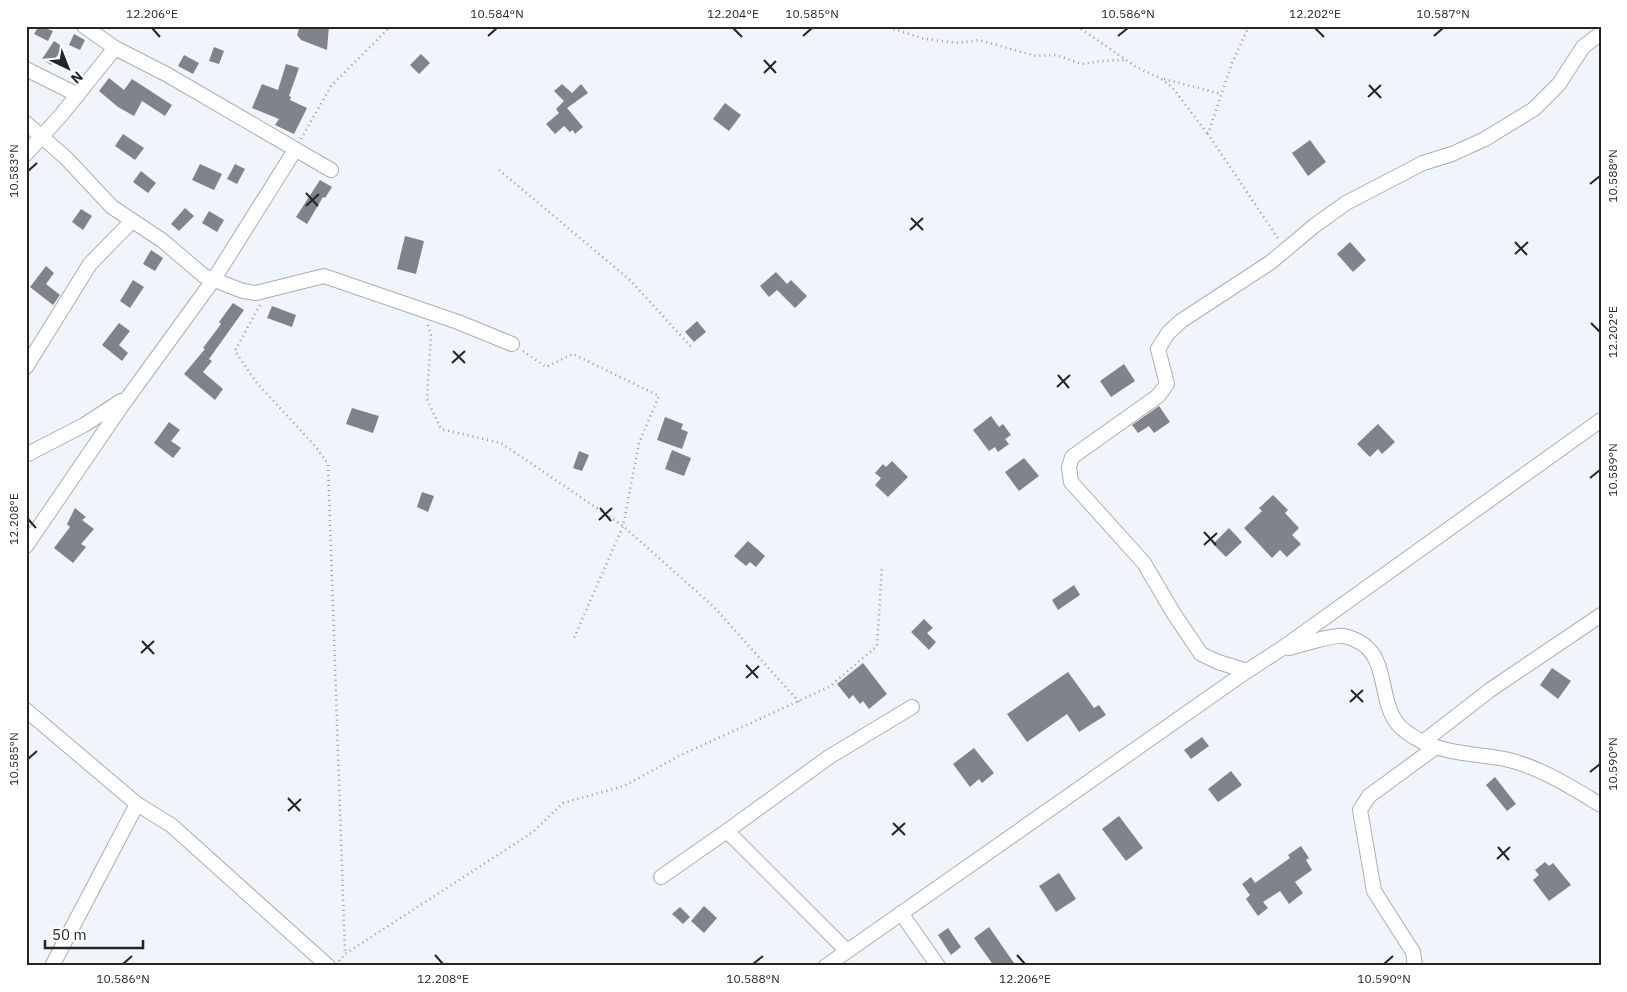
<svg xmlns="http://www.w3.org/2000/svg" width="1627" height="992" viewBox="0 0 1627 992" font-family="'IBM Plex Sans',sans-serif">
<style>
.building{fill:#80848a}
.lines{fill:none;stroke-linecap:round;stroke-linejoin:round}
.street-casing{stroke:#aaaeb4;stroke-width:16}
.path{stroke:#95999d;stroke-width:2.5;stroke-dasharray:1 4;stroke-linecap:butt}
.street{stroke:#fff;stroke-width:14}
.ticks{fill:none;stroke:#232527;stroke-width:2}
.neatline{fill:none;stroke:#232527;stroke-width:2}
.ticks-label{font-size:12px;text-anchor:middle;fill:#232527}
</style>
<rect width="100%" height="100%" fill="#f0f5fb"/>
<g class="building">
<polygon points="39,26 53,31 48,41 34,34"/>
<polygon points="300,26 329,26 327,50 301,40 297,35"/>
<polygon points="74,34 85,40 80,50 69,45"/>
<polygon points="54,41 63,47 51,65 42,59"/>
<polygon points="214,47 224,51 219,64 209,61"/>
<polygon points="421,54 430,63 419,74 410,65"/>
<polygon points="184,55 199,63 193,74 178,66"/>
<polygon points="286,64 299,68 289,96 291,97 290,100 307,108 294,134 275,125 279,119 252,108 262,84 278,90"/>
<polygon points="109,78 124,90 132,79 172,105 165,116 142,101 134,116 118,107 99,91"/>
<polygon points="562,84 572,93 581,84 588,93 567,108 583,127 575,134 573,130 570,132 564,126 555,134 546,124 559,113 556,109 564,101 554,91"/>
<polygon points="725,103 741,115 729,131 713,119"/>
<polygon points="123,134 144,148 135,160 115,146"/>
<polygon points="1310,140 1326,162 1308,176 1292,153"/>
<polygon points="200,164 222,174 214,190 192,180"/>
<polygon points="235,164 245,169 237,184 227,179"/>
<polygon points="141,171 156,183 148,193 133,182"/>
<polygon points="320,180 332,187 325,198 323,197 307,224 296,217"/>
<polygon points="185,208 194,216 179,231 171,224"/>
<polygon points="81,209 92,216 83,230 72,222"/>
<polygon points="209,211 224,220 217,232 202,223"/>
<polygon points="405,236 424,241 416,274 397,269"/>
<polygon points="1350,242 1366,260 1353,272 1337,254"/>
<polygon points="151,250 163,258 155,271 143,264"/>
<polygon points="46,266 54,273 46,284 60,295 53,305 30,287"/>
<polygon points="776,272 787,284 791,280 807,296 795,308 777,290 769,297 760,286"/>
<polygon points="133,280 144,287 130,308 120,301"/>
<polygon points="233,303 244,310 209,359 212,361 203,372 223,389 215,400 184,374 205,349 203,348 221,324 219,322"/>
<polygon points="272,306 296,315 292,327 267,318"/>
<polygon points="697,321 706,332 694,342 685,332"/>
<polygon points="119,323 130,331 119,345 128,353 122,361 102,345"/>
<polygon points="1124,364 1135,381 1111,397 1100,381"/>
<polygon points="1159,406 1170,422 1154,433 1149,426 1138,433 1132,425"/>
<polygon points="352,408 379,416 373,433 346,424"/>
<polygon points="991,416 999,427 1003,424 1011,435 1005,439 1009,444 998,452 995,447 989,451 973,430"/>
<polygon points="665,417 683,424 681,429 688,432 682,449 657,440"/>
<polygon points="169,422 180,430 171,441 181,448 173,458 154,443"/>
<polygon points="1378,424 1395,442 1382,454 1378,449 1370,457 1357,444"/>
<polygon points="672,450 691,458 684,476 665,469"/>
<polygon points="579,451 589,455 582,471 573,468"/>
<polygon points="1024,458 1039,476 1019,491 1005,472"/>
<polygon points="892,461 908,477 888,497 875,485 881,478 875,473 883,464 886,467"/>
<polygon points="422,492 434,496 428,512 417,507"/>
<polygon points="1273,495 1288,510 1285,513 1299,528 1292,535 1301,544 1287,557 1280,550 1272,558 1244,528 1262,511 1259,508"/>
<polygon points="75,508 86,517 82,520 94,529 81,544 86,547 73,563 54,548 70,527 67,524"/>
<polygon points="1229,528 1242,542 1226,557 1213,544"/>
<polygon points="748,541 765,556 756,567 750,562 746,566 734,556"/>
<polygon points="1074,585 1080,595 1058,610 1052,600"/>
<polygon points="924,619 933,628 927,633 936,642 929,650 911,632"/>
<polygon points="863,663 887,694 869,709 863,701 860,704 853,695 849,699 837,684"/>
<polygon points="1552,668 1571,681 1558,699 1540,685"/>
<polygon points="1068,672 1094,708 1099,705 1106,715 1079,732 1067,714 1027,742 1007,714"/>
<polygon points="1202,737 1209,746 1191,759 1184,750"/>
<polygon points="974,748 994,773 982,783 979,779 970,787 953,764"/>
<polygon points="1231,771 1242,785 1218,802 1208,789"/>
<polygon points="1495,777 1516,804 1507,811 1486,785"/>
<polygon points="1119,816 1143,848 1126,861 1102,829"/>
<polygon points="1301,846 1309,858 1306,860 1312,870 1295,882 1303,893 1289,904 1280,891 1263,902 1268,908 1258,916 1246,899 1250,895 1242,884 1251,877 1255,883 1290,858 1288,855"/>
<polygon points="1545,862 1549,866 1553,863 1571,885 1549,901 1533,880 1539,875 1535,870"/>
<polygon points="1059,873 1076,899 1056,912 1039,886"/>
<polygon points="704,906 717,918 704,933 691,921"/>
<polygon points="680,907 690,917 683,924 672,914"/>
<polygon points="989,927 996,937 1016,966 994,966 974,938"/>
<polygon points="948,928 961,947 951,955 938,935"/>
</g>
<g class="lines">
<g class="street-casing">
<g id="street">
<polyline points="84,26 115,48 166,74 331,170"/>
<polyline points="26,69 78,95"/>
<polyline points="26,123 66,158 112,207 163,241 204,276 243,291 256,293 324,276 458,322 512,344"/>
<polyline points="26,154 62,114 115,48"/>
<polyline points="26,367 90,264 132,221"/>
<polyline points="26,455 84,425 121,401"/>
<polyline points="26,546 121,407 214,279 295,150"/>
<path d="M 1289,648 C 1299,645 1337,634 1344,636 C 1392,647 1376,693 1396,722 C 1402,730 1415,738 1423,742 C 1448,754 1479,754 1505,759 C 1540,767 1571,787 1601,805"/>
<polyline points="1247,671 1218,662 1201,654 1174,614 1144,563 1071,482 1069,467 1072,457 1158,396 1167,384 1158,349 1168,333 1181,321 1271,262 1314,226 1346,203 1423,163 1452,154 1485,139 1534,109 1559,84 1583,47 1601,33"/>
<polyline points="26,710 137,804 171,825 328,966"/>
<polyline points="1423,742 1490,690 1601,615"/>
<polyline points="661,877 727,831"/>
<polyline points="901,913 938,966"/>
<polyline points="847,951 727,831 829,757 912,707"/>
<polyline points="52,966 137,804"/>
<polyline points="826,966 1247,671 1281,649 1601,420"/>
<polyline points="1415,966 1413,952 1374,891 1360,810 1369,796 1436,747"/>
</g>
</g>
<g class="path">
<polyline points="884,26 925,39 958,43 979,40 1036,56 1056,55 1082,64 1100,61 1127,60"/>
<polyline points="1077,26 1136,67 1160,78 1172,87 1207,133"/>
<polyline points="1249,26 1232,63 1208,134 1279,240"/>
<polyline points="1164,79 1221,94"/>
<polyline points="301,139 331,86 391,26"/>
<polyline points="499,170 630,280 693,349"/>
<polyline points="260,305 235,351 256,382 315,446 328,464 345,954"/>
<polyline points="428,325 431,335 427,399 441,429 501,443 623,526 714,607 799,702"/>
<polyline points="523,351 546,367 573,354 659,396 639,443 623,526 574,638"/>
<polyline points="339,961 345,954 533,832 563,803 624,786 679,756 829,687 877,646 882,566"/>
</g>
<use href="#street" class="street"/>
</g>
<path class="ticks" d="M 152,28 L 160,37M 733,28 L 742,37M 1315,28 L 1324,37M 488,36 L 497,28M 803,36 L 812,28M 1118,36 L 1128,28M 1434,36 L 1443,28M 764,60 L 776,73M 764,73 L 776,61M 1369,85 L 1381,98M 1368,97 L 1381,85M 28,171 L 37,163M 1590,184 L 1600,176M 306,193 L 318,206M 306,206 L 319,194M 911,218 L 923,230M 910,230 L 923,218M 1515,242 L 1527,255M 1515,254 L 1528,242M 1591,323 L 1600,332M 453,351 L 465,363M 452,363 L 465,351M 1058,375 L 1069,388M 1057,387 L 1070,375M 1590,478 L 1600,470M 600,508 L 611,521M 28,519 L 36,528M 599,520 L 612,508M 1204,532 L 1216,545M 1204,545 L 1217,533M 142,641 L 154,654M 141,653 L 154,641M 746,665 L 758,678M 746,678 L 759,666M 1351,690 L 1363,702M 1350,702 L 1363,690M 28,759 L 37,751M 1590,772 L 1600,764M 288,798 L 300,811M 288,811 L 301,799M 893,823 L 905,835M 892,835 L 905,823M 1498,847 L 1509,860M 1497,859 L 1510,847M 435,955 L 443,964M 1017,955 L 1025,964M 123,964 L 132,956M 753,964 L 763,956M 1384,964 L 1393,956"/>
<rect width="1627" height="992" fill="none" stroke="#ffffff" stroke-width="55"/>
<g transform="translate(68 68) rotate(137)" stroke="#ffffff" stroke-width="4" paint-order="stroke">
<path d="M0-4L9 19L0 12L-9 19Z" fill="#232527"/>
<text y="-8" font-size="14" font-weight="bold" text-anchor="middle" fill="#232527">N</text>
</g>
<path d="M45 940v8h98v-8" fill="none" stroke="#232527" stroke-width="2.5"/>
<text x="52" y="940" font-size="15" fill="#232527" stroke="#ffffff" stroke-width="4" paint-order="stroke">50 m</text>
<rect x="28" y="28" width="1572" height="936" class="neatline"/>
<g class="ticks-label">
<text x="152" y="18">12.206°E</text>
<text x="497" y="18">10.584°N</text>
<text x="733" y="18">12.204°E</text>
<text x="812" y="18">10.585°N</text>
<text x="1128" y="18">10.586°N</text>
<text x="1315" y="18">12.202°E</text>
<text x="1443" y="18">10.587°N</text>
<text transform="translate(14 171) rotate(-90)" y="4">10.583°N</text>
<text transform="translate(1613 176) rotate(-90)" y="4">10.588°N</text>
<text transform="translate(1613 332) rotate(-90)" y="4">12.202°E</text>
<text transform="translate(1613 470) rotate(-90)" y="4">10.589°N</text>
<text transform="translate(14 519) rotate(-90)" y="4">12.208°E</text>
<text transform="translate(14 759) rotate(-90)" y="4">10.585°N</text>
<text transform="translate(1613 764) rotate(-90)" y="4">10.590°N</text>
<text x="123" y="983">10.586°N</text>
<text x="443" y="983">12.208°E</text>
<text x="753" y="983">10.588°N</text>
<text x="1025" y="983">12.206°E</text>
<text x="1384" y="983">10.590°N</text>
</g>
</svg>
